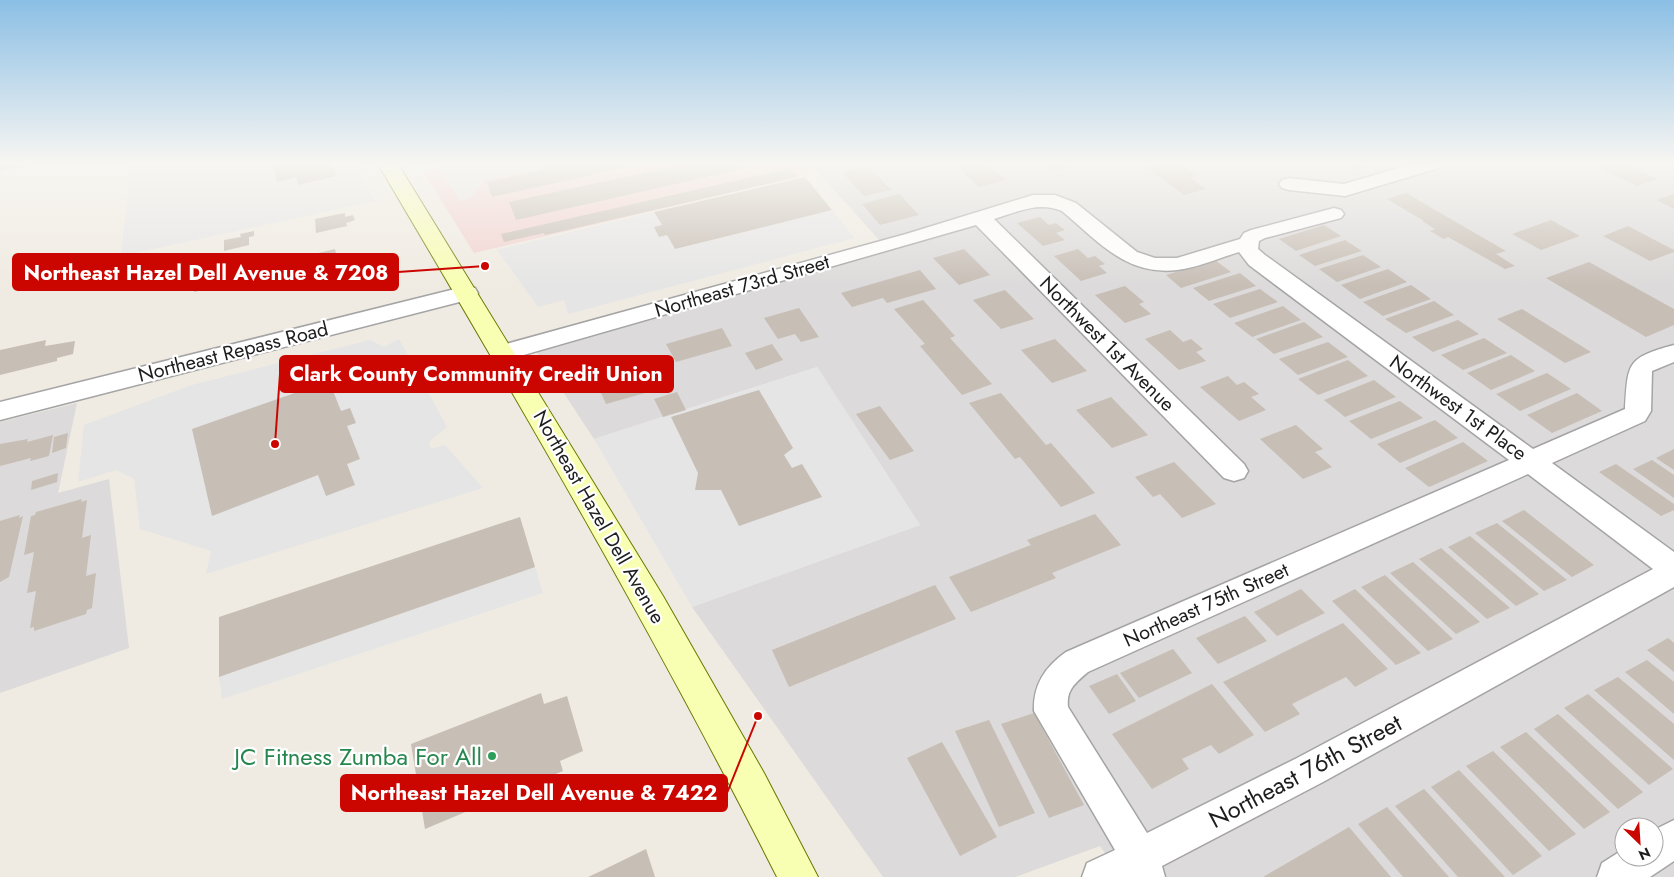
<svg xmlns="http://www.w3.org/2000/svg" width="1674" height="877" viewBox="0 0 1674 877" font-family="Jost,sans-serif">
<style>
.residential{fill:#dcdada;fill-rule:evenodd}
.commercial{fill:#f2d2d0}
.parking{fill:#e5e5e5}
.building{fill:#c7beb5}
.lines{fill:none;stroke-linecap:round;stroke-linejoin:round}
.minor-casing{stroke:#a4a4a4;stroke-width:3}
.secondary-casing{stroke:#687900;stroke-width:2}
.minor{fill:#fff;fill-rule:evenodd}
.secondary{fill:#f8feb2;fill-rule:evenodd}
.leisure-dot{fill:#2e9e5b;stroke:#fff;stroke-width:2}
.labels{text-anchor:middle;dominant-baseline:central;stroke-width:4.5;stroke-linejoin:round;paint-order:stroke}
.street-label{font-size:20px;fill:#1d1d1d;stroke:#fff}
.near-leisure-label{font-size:24px;fill:#27864d;stroke:#fff;text-anchor:end}
.near-street-label{font-size:24px;fill:#1d1d1d;stroke:#fff}
.leader{fill:none;stroke:#cb0600;stroke-width:2}
.callout-dot{fill:#cb0600;stroke:#fff;stroke-width:2}
.callout{fill:#cb0600;stroke:#cb0600;stroke-width:2}
.callout-label{font-size:21px;text-anchor:middle;font-weight:bold;fill:#fff}
</style>
<rect width="100%" height="100%" fill="#efebe2"/>
<g class="residential">
<path d="M 808,164 L 1674,164 L 1674,877 L 1122,877 L 1100,846 L 1015,877 L 883,877 L 692,607 L 920,525 L 817,367 L 594,439 L 537,352 L 889,251 L 818,172 ZM 1624,827 L 1654,827 L 1654,857 L 1624,857 Z"/>
<polygon points="77,403 58,493 109,479 129,648 0,693 0,422"/>
</g>
<polygon class="commercial" points="451,164 808,164 818,172 474,253 424,173"/>
<g class="parking">
<polygon points="123,164 355,164 375,201 121,256 130,170"/>
<polygon points="451,164 546,164 540,169 485,179 473,195 461,202 438,168"/>
<polygon points="832,210 854,238 568,314 564,300 538,307 497,250 654,212 662,225 654,227 659,236 667,235 675,249"/>
<polygon points="399,339 447,427 429,442 431,449 445,445 483,488 206,574 211,551 140,529 134,479 116,470 78,482 84,425 192,385 370,340 384,347"/>
<polygon points="817,367 920,525 692,607 594,439"/>
<polygon points="535,567 543,593 222,699 219,677"/>
</g>
<g class="building">
<polygon points="0,164 33,164 33,165 0,171"/>
<polygon points="272,164 332,164 336,176 298,185 296,177 277,182"/>
<polygon points="550,164 636,164 636,165 492,197 487,182 546,169 544,165"/>
<polygon points="685,164 739,164 742,169 516,220 509,202"/>
<polygon points="954,164 987,164 1006,180 979,187"/>
<polygon points="1044,164 1077,164 1077,165 1053,171"/>
<polygon points="1142,164 1164,166 1179,164 1196,176 1190,178 1206,189 1184,195"/>
<polygon points="1343,164 1371,164 1371,165 1353,170"/>
<polygon points="1591,164 1625,164 1658,179 1637,186"/>
<polygon points="868,166 891,190 864,196 842,172"/>
<polygon points="791,168 798,177 545,235 544,233 504,242 501,234"/>
<polygon points="805,177 832,210 675,249 667,235 659,237 654,227 662,225 654,212"/>
<polygon points="1406,193 1506,251 1496,254 1515,266 1505,269 1448,237 1444,239 1430,231 1435,229 1422,221 1424,221 1387,199"/>
<polygon points="899,194 919,215 880,225 862,204"/>
<polygon points="1674,194 1674,209 1657,200"/>
<polygon points="345,213 345,217 353,215 355,220 346,223 347,226 316,233 315,219"/>
<polygon points="1040,217 1049,225 1056,223 1065,230 1056,233 1065,240 1043,246 1017,223"/>
<polygon points="1551,220 1580,236 1541,250 1512,234"/>
<polygon points="1324,225 1341,236 1296,251 1279,239"/>
<polygon points="1628,226 1674,250 1674,252 1650,261 1603,236"/>
<polygon points="254,231 254,236 249,237 249,245 224,251 224,240 241,237 240,234"/>
<polygon points="1345,240 1362,251 1315,266 1299,255"/>
<polygon points="335,249 338,262 305,271 308,282 279,290 275,265 294,261 293,259"/>
<polygon points="964,249 990,275 959,285 933,258"/>
<polygon points="1078,249 1088,258 1095,256 1105,264 1099,266 1107,273 1081,281 1054,256"/>
<polygon points="154,254 154,262 190,254 189,267 106,286 109,264"/>
<polygon points="1363,255 1381,267 1337,282 1319,269"/>
<polygon points="1215,260 1231,272 1181,288 1166,275"/>
<polygon points="1589,262 1674,309 1674,325 1646,337 1546,278"/>
<polygon points="224,268 224,285 194,292 194,274"/>
<polygon points="1388,269 1407,282 1360,299 1341,285"/>
<polygon points="920,270 936,289 887,303 883,298 852,307 841,293"/>
<polygon points="1240,273 1256,286 1209,301 1193,288"/>
<polygon points="1411,285 1431,299 1383,316 1363,302"/>
<polygon points="1125,286 1144,302 1139,304 1151,314 1125,323 1095,295"/>
<polygon points="1260,289 1278,302 1230,318 1213,304"/>
<polygon points="1005,290 1034,319 1001,329 973,300"/>
<polygon points="923,300 955,336 950,338 992,384 962,395 920,346 925,344 894,309"/>
<polygon points="1434,301 1454,315 1406,333 1385,319"/>
<polygon points="1283,306 1301,320 1252,337 1234,323"/>
<polygon points="799,308 819,337 801,342 795,334 778,339 764,318"/>
<polygon points="1522,309 1591,352 1565,363 1497,319"/>
<polygon points="1458,320 1479,334 1433,352 1412,337"/>
<polygon points="1304,322 1323,337 1274,354 1256,339"/>
<polygon points="722,328 732,346 676,362 666,344"/>
<polygon points="1170,330 1183,342 1191,339 1203,349 1196,352 1206,361 1179,370 1145,339"/>
<polygon points="1484,338 1507,353 1463,370 1441,355"/>
<polygon points="1055,339 1087,371 1052,383 1021,350"/>
<polygon points="46,340 45,346 75,341 73,354 57,358 57,361 0,375 0,350"/>
<polygon points="1328,342 1348,357 1298,375 1279,359"/>
<polygon points="772,344 783,360 756,370 745,353"/>
<polygon points="1511,355 1535,371 1491,390 1467,373"/>
<polygon points="1348,360 1368,376 1318,395 1298,379"/>
<polygon points="633,366 645,393 606,404 594,377"/>
<polygon points="1547,373 1571,389 1520,411 1496,394"/>
<polygon points="1228,376 1237,385 1244,382 1259,394 1251,397 1266,410 1239,421 1200,387"/>
<polygon points="1374,380 1396,397 1345,417 1324,400"/>
<polygon points="329,381 341,411 350,408 356,423 347,426 360,459 347,464 355,485 326,496 318,475 212,516 192,429"/>
<polygon points="759,390 793,448 784,455 792,468 802,464 822,497 739,526 721,490 695,490 698,473 671,417"/>
<polygon points="677,392 686,410 663,417 654,399"/>
<polygon points="1001,393 1046,445 1051,443 1095,493 1061,507 1020,457 1015,459 969,403"/>
<polygon points="1577,393 1602,411 1552,433 1527,415"/>
<polygon points="1111,397 1148,435 1112,448 1076,410"/>
<polygon points="1400,401 1423,418 1371,439 1349,421"/>
<polygon points="880,406 914,451 890,460 856,414"/>
<polygon points="1435,420 1458,438 1400,463 1377,444"/>
<polygon points="1296,425 1323,449 1315,452 1332,467 1303,479 1260,439"/>
<polygon points="68,433 66,448 52,453 54,437"/>
<polygon points="53,435 49,456 30,461 31,458 0,466 0,444 28,439 27,442"/>
<polygon points="1463,442 1488,461 1429,487 1405,468"/>
<polygon points="1674,449 1674,470 1656,458"/>
<polygon points="1652,460 1674,475 1674,498 1633,469"/>
<polygon points="1174,462 1216,504 1182,518 1160,494 1153,497 1135,477"/>
<polygon points="1616,464 1674,504 1674,510 1661,516 1599,472"/>
<polygon points="58,473 57,482 31,490 32,481"/>
<polygon points="82,499 81,502 87,500 82,538 91,535 86,576 96,573 92,608 87,610 86,614 34,631 34,627 30,628 36,591 27,593 34,552 24,555 31,516 35,515 36,512"/>
<polygon points="1524,510 1594,565 1572,577 1502,521"/>
<polygon points="1095,514 1121,545 1052,573 1056,578 971,612 949,577 1031,545 1027,540"/>
<polygon points="20,515 19,518 23,516 9,577 0,582 0,521"/>
<polygon points="520,517 535,567 219,677 219,617"/>
<polygon points="1497,523 1567,580 1544,591 1475,533"/>
<polygon points="1470,536 1539,594 1516,606 1448,547"/>
<polygon points="1441,548 1510,608 1487,619 1419,559"/>
<polygon points="1413,562 1480,622 1456,634 1390,573"/>
<polygon points="1385,575 1453,639 1428,651 1361,587"/>
<polygon points="935,585 956,619 789,687 772,650"/>
<polygon points="1301,589 1325,613 1277,636 1254,612"/>
<polygon points="1355,589 1421,653 1396,665 1332,601"/>
<polygon points="1245,616 1267,641 1218,664 1196,638"/>
<polygon points="1343,623 1388,669 1355,687 1346,677 1292,704 1300,714 1265,732 1223,682"/>
<polygon points="1668,638 1674,643 1674,672 1647,650"/>
<polygon points="1173,649 1192,673 1139,698 1120,673"/>
<polygon points="1647,660 1674,682 1674,714 1625,672"/>
<polygon points="1117,674 1136,701 1109,714 1089,686"/>
<polygon points="1618,677 1674,724 1674,760 1594,690"/>
<polygon points="1212,684 1254,735 1219,754 1211,745 1182,759 1189,769 1152,789 1112,734"/>
<polygon points="541,693 544,704 567,696 583,751 560,761 563,771 425,829 411,744"/>
<polygon points="1588,694 1673,769 1649,785 1564,708"/>
<polygon points="1034,713 1084,805 1049,818 1001,724"/>
<polygon points="1558,714 1643,792 1618,809 1534,729"/>
<polygon points="989,720 1035,813 999,827 955,731"/>
<polygon points="1526,732 1610,812 1584,829 1500,747"/>
<polygon points="942,742 997,837 960,856 907,758"/>
<polygon points="1493,751 1576,834 1549,851 1466,766"/>
<polygon points="1459,770 1542,856 1513,875 1431,787"/>
<polygon points="1424,789 1505,877 1458,877 1395,806"/>
<polygon points="1387,807 1449,877 1403,877 1358,824"/>
<polygon points="1349,827 1391,877 1263,877"/>
<polygon points="646,849 655,877 588,877 601,871"/>
</g>
<g class="lines">
<g class="minor-casing">
<g id="minor">
<polygon points="1412,164 1441,164 1439,168 1345,196 1289,190 1282,188 1279,184 1282,180 1289,178 1344,184"/>
<path d="M 1033,195 L 1055,195 L 1076,203 L 1137,252 L 1155,258 L 1177,258 L 1240,239 L 1244,233 L 1251,230 L 1334,208 L 1341,210 L 1344,214 L 1341,218 L 1265,238 L 1259,241 L 1258,249 L 1265,255 L 1533,449 L 1625,409 C 1628,363 1626,358 1674,345 L 1674,362 L 1652,371 L 1651,411 L 1645,421 L 1552,463 L 1674,552 L 1674,587 L 1323,782 L 1162,866 L 1165,877 L 1082,877 L 1087,863 L 1115,850 L 1034,711 C 1033,685 1045,667 1066,652 L 1509,460 L 1249,265 L 1239,252 C 1219,258 1197,268 1177,270 C 1126,276 1098,241 1062,211 C 1039,201 1017,212 994,219 L 1244,464 L 1248,471 L 1244,478 L 1234,481 L 1224,478 L 976,225 L 503,361 L 495,359 L 491,353 L 495,347 L 906,234 ZM 1528,474 L 1653,569 L 1297,758 L 1147,833 L 1068,707 C 1066,690 1075,683 1088,672 Z"/>
<polygon points="467,286 475,288 478,293 475,298 0,420 0,402"/>
<polygon points="1674,820 1674,861 1650,877 1597,877 1602,863 1624,849 1624,857 1654,857 1654,830"/>
</g>
</g>
<g class="secondary-casing">
<path id="secondary" d="M 378,164 L 398,164 L 663,596 L 764,773 L 818,877 L 777,877 C 654,633 517,399 378,164 Z"/>
</g>
<use href="#minor" class="minor"/>
<use href="#secondary" class="secondary"/>
</g>
<linearGradient id="sky" x2="0" y2="1"><stop stop-color="#8bbfe5"/><stop offset="0.57" stop-color="#f8f6f2"/><stop offset="1" stop-color="#f8f6f2" stop-opacity="0"/></linearGradient>
<rect width="1674" height="287" fill="url(#sky)"/>
<circle class="leisure-dot" cx="492" cy="756" r="5"/>
<g class="labels">
<g class="street-label">
<text transform="translate(742 286) rotate(-16)">Northeast 73rd Street</text>
<text transform="translate(1107 344) rotate(45)">Northwest 1st Avenue</text>
<text transform="translate(233 352) rotate(-14)">Northeast Repass Road</text>
<text transform="translate(1458 408) rotate(36)">Northwest 1st Place</text>
<text transform="translate(599 517) rotate(60)">Northeast Hazel Dell Avenue</text>
<text transform="translate(1206 605) rotate(-24)">Northeast 75th Street</text>
</g>
<g class="near-leisure-label">
<text x="482" y="756">JC Fitness Zumba For All</text>
</g>
<g class="near-street-label">
<text transform="translate(1305 771) rotate(-28)">Northeast 76th Street</text>
</g>
</g>
<path class="leader" d="M485 266L398 272M275 444L280 374M758 716L727 793"/>
<g class="callout-dot">
<circle cx="485" cy="266" r="5"/>
<circle cx="275" cy="444" r="5"/>
<circle cx="758" cy="716" r="5"/>
</g>
<g class="callout">
<rect x="13" y="254" width="385" height="36" rx="5"/>
<rect x="280" y="356" width="393" height="36" rx="5"/>
<rect x="341" y="775" width="386" height="36" rx="5"/>
</g>
<g class="callout-label">
<text x="206" y="280">Northeast Hazel Dell Avenue &amp; 7208</text>
<text x="476" y="381">Clark County Community Credit Union</text>
<text x="534" y="800">Northeast Hazel Dell Avenue &amp; 7422</text>
</g>
<g transform="translate(1639 842) rotate(155)"><circle r="24" fill="#ffffff" stroke="#a5a5a5"/>
<path d="M0-4L9 19L0 12L-9 19Z" fill="#cb0600"/>
<text y="-8" font-size="14" font-weight="bold" text-anchor="middle" fill="#1d1d1d">N</text>
</g>
</svg>
